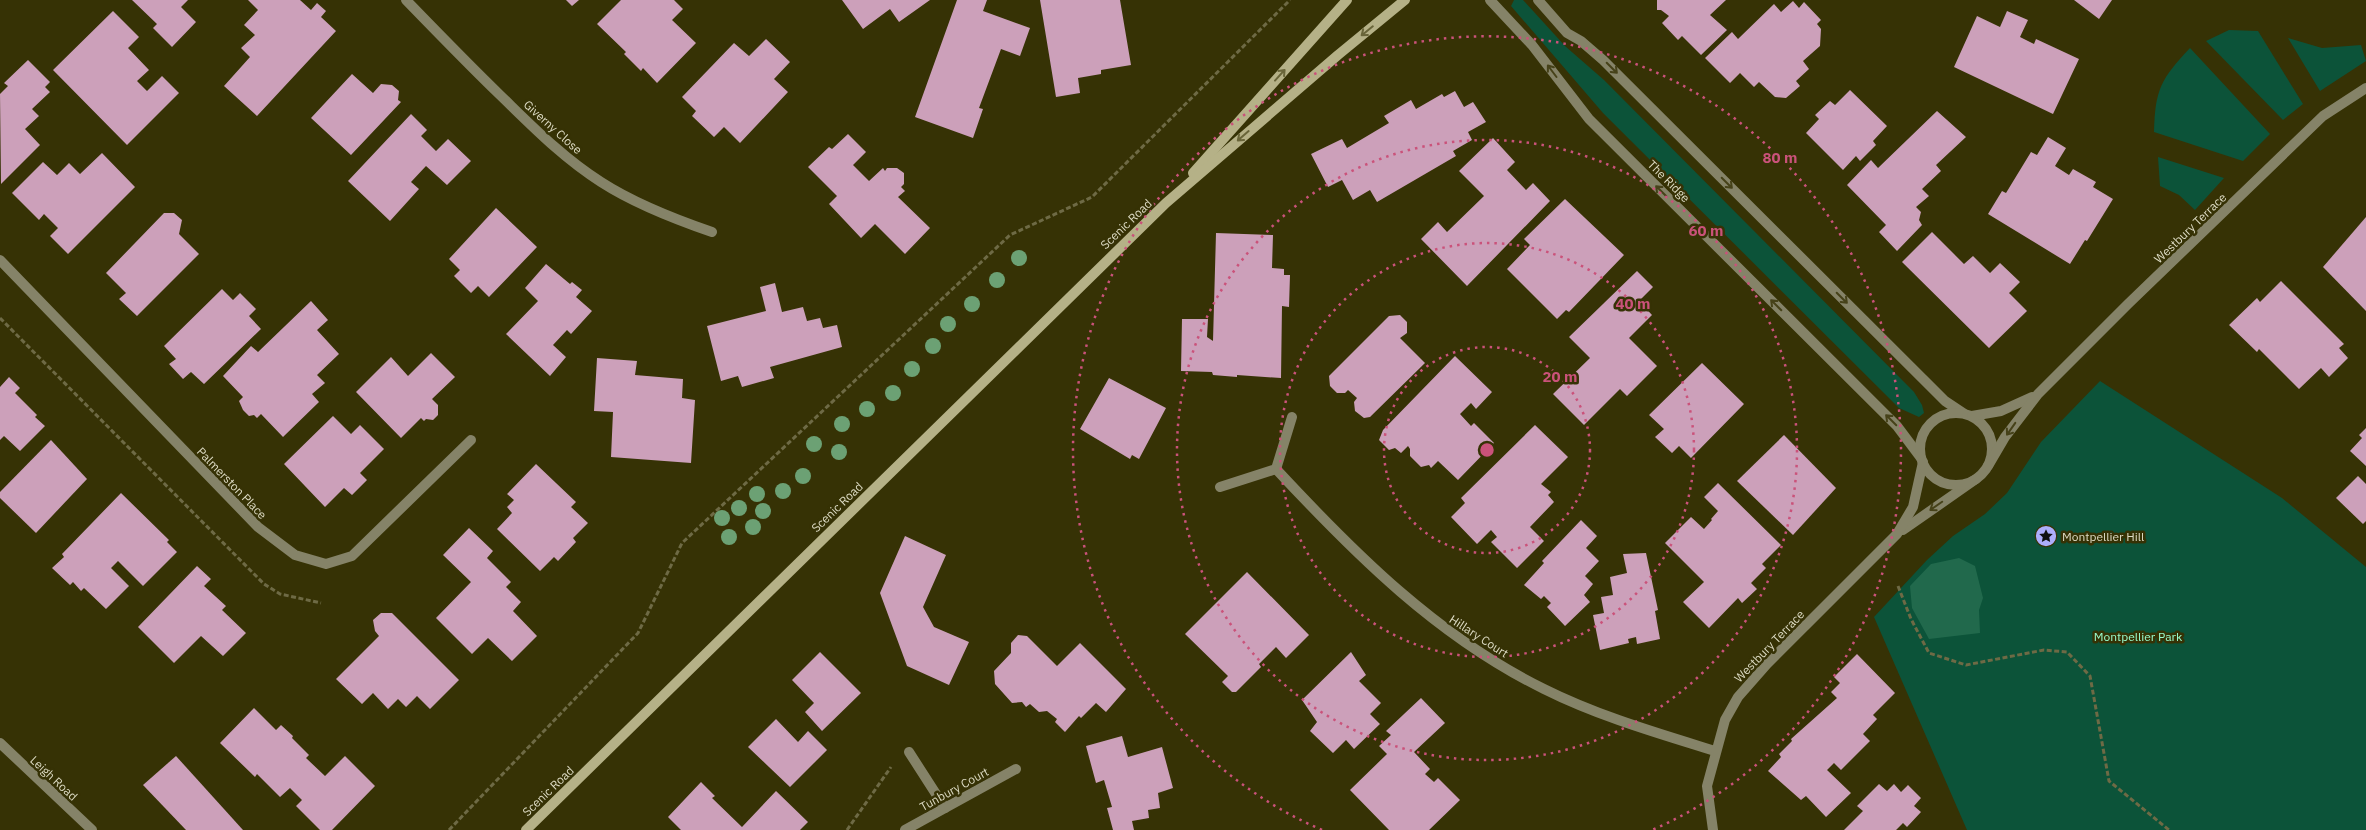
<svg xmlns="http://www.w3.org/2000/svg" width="2366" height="830" viewBox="0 0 2366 830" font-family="'IBM Plex Sans',sans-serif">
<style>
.green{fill:#0c5339}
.forest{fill:#21694c}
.building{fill:#cca0ba}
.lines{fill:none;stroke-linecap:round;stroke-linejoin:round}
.path{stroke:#6e6a45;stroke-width:3;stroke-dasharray:5 2.5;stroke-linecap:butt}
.minor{stroke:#858368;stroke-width:10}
.tertiary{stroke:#858368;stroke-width:10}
.secondary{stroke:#b5b187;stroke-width:10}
.tree{fill:#6ca174}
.oneway{stroke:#696539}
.oneway2{stroke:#464219}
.ring{fill:none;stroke:#ca527a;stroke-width:2.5;stroke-dasharray:2.5 5}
.labels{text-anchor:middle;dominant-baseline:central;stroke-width:5;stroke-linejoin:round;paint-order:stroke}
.street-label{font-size:12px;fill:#dddbc4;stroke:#363205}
.poi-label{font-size:12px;fill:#dddbc4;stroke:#363205;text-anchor:start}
.park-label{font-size:12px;fill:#98fcce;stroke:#363205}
.centre{fill:#ca527a;stroke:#363205;stroke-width:2.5}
.ring-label{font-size:15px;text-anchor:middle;font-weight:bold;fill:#ca527a;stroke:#363205;stroke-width:5;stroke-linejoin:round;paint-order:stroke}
</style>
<rect width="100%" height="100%" fill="#363205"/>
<g class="green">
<polygon points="1514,0 1523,0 1565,46 1604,80 1914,392 1922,405 1924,413 1919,417 1899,408 1603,113 1511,6"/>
<polygon points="2229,30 2258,31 2303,104 2283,120 2206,41"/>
<polygon points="2288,38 2322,48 2361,45 2366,61 2320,91"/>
<path d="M 2190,48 L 2270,134 L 2243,161 L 2154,132 C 2155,89 2161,79 2190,48 Z"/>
<polygon points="2158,157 2224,178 2195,210 2179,195 2160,186"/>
<polygon points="2100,381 2282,498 2366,567 2366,830 1967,830 1874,617 1927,560 1953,536 1985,514 2007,493 2041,442"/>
</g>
<polygon class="forest" points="1959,558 1975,566 1983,598 1979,610 1980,633 1929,639 1912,608 1910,586 1931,564"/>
<g class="building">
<polygon points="132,0 188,0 181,7 196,22 172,47 153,28 157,24"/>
<polygon points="248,0 300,0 311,10 317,3 326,11 321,17 336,31 257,116 224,86 250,57 241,48 255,35 244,25 258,10"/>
<polygon points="566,0 579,0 572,6"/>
<polygon points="621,0 674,0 683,9 672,20 696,43 657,83 643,68 641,71 624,54 626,52 597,24"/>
<polygon points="842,0 930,0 899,22 890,9 863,29"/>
<polygon points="957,0 987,0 983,11 1030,28 1020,56 1001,49 979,108 983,109 973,138 915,117"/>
<polygon points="1040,0 1120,0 1131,65 1101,70 1101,74 1078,78 1080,93 1056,97"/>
<polygon points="1657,0 1726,0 1710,15 1727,30 1701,55 1682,36 1678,40 1662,23 1669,16 1661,10 1657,10"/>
<polygon points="2074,0 2112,0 2099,19"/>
<polygon points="1793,1 1799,8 1804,2 1821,20 1817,24 1821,29 1820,46 1803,61 1809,69 1796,81 1800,86 1786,98 1775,97 1759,82 1754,87 1740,73 1730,83 1705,58 1732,32 1738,39 1774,4 1781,12"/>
<polygon points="113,11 139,37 128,48 149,70 137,81 147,91 162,76 179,93 127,145 53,70"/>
<polygon points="2007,11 2028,20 2020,37 2034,44 2036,39 2079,59 2053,114 1954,67 1977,16 2000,27"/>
<polygon points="766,39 790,62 774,79 788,92 740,143 724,127 714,137 692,116 696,111 682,97 734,43 749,56"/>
<polygon points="28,60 50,82 45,87 50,92 32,109 39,116 25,129 40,145 1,184 0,94 8,86 4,83"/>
<polygon points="352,74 373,93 381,84 392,85 399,91 398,100 401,102 351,155 311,118"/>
<polygon points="1850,90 1887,126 1873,141 1876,145 1860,161 1856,156 1843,170 1806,133 1819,119 1815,115 1830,101 1835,105"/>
<polygon points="1455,91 1464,107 1473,102 1486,122 1468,132 1472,140 1453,151 1456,156 1377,202 1370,190 1353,200 1342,180 1328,187 1311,154 1342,139 1347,148 1389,123 1384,116 1411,100 1416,109 1442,94 1444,97"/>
<polygon points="1937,111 1966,137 1936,165 1941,171 1922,189 1929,196 1916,207 1921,212 1919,220 1922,225 1897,251 1879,232 1886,225 1847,185 1871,160 1878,168"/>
<polygon points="411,114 427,130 421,136 436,151 448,139 471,161 447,185 426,166 411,182 419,189 390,221 348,181"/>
<polygon points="848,134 866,152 853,165 869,181 883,168 885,171 887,168 897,168 904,173 904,184 901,187 905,191 898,197 930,228 905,254 875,224 861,238 829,204 837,196 808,167 829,147 832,149"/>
<polygon points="2048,137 2066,148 2055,166 2069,175 2073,169 2096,182 2093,187 2113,199 2087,241 2085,240 2070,264 1988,214 2002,191 2006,193 2031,152 2037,155"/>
<polygon points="1493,138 1515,162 1507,170 1526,190 1533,183 1550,201 1467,286 1421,239 1438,222 1447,232 1484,196 1459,171"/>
<polygon points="102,153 135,187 68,254 50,236 58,228 44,214 39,220 12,193 43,162 57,175 69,163 80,174"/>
<polygon points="1565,199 1624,255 1569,312 1566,310 1557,319 1507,269 1530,245 1524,239"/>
<polygon points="496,208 537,247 489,297 478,286 471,293 454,276 460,270 449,259"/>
<polygon points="164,213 174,213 182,220 179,234 199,254 137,316 119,299 126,293 106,273"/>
<polygon points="2366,217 2366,311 2323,267"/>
<polygon points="1932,232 1964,264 1973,256 1990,273 2000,263 2020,282 2009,293 2027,311 1989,348 1902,262"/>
<polygon points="1216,233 1273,235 1272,268 1284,269 1284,275 1290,275 1289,307 1282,306 1281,378 1237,375 1237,377 1213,375 1212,372 1181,371 1182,319 1208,319 1207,337 1213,341"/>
<polygon points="546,264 570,284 572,282 582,290 576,297 592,311 571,334 567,330 553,345 566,357 550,376 506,334 538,301 525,288"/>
<polygon points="1637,271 1653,287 1639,301 1652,315 1629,338 1657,366 1627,396 1620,389 1584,425 1553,394 1590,358 1569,337"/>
<polygon points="2281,281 2344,344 2339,348 2348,358 2329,377 2321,368 2299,389 2259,349 2257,352 2229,325 2257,298 2260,302"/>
<polygon points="775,283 782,312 803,307 807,321 820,318 823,328 837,325 842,347 770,367 774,378 742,387 738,376 721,381 707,326 766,311 760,287"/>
<polygon points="222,289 233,300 240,293 256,309 249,316 261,329 204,384 191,372 183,379 169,364 176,359 164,346"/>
<polygon points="311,301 328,320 317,330 339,354 317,375 325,383 312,394 319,402 283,437 261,414 257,418 254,415 249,416 243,410 239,401 243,397 223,376 251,346 258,352"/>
<polygon points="1400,315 1407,322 1407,333 1400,338 1425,363 1370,417 1364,418 1355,411 1354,402 1357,398 1348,390 1345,393 1337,393 1330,386 1329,376 1389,316"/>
<polygon points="431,353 455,377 432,399 438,405 438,415 433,420 426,419 424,421 421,418 401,438 356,392 391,357 408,376"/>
<polygon points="1455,356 1492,392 1476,409 1471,403 1460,414 1471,426 1474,423 1494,443 1458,480 1438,461 1431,468 1429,465 1421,467 1410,456 1410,449 1408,446 1401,453 1395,448 1389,450 1379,440 1383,430"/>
<polygon points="597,358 637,361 635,375 683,379 682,398 695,400 691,463 611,457 613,412 594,411"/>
<polygon points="1702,363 1744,404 1691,458 1679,446 1672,453 1655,437 1664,429 1649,415"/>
<polygon points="9,377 20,388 15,393 37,415 35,417 45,426 20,451 4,436 0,440 0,387"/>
<polygon points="1109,378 1166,408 1139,459 1132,455 1130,459 1080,429"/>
<polygon points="333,416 351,434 360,425 384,449 360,473 367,480 352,495 344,488 325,507 284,464"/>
<polygon points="1535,425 1568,457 1541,484 1551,492 1548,495 1554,502 1530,527 1544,541 1517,568 1491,542 1497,537 1491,530 1477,544 1451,517 1465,503 1461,498"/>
<polygon points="2366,428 2366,466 2350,451 2362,438 2359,435"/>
<polygon points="1784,435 1836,488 1793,535 1737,481"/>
<polygon points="51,440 87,479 36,533 0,498 0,492"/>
<polygon points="536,464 576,502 571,507 588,523 573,538 576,542 558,561 554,557 540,571 497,529 512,513 507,507 514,500 507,494"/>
<polygon points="2358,476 2366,484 2366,521 2363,524 2336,498"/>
<polygon points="1718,483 1781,545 1762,564 1766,568 1751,583 1757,589 1742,603 1738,598 1709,628 1683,602 1704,582 1665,543 1691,517 1704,529 1712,520 1711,519 1718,511 1704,497"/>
<polygon points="121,493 169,540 167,542 177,552 143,586 118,561 111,568 129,586 106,609 84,588 81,591 73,582 70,585 52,568 64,557 62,554"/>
<polygon points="1581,520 1597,536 1586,548 1599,561 1585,576 1593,584 1584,595 1590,602 1565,626 1547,607 1551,603 1544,596 1541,599 1524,585 1544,563 1542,561"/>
<polygon points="469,528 493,551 487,558 511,582 506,587 521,602 513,611 537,636 512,661 488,638 472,654 436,618 471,582 443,555"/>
<polygon points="905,536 946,555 923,607 934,627 969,642 949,685 907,666 880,593"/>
<polygon points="1646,553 1658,610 1655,611 1660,639 1637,644 1636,637 1628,639 1629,643 1600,650 1593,615 1604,613 1601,597 1613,595 1610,577 1627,573 1623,554"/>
<polygon points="197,566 211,579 204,586 226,606 222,610 246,633 223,656 201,636 174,663 138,627"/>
<polygon points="1247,572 1309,635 1286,658 1276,647 1259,664 1261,667 1236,692 1232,692 1222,682 1228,676 1185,634"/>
<polygon points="381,613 392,613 459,680 430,709 417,696 406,707 398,699 388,709 373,693 362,704 336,679 379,636 375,631 373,620"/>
<polygon points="1018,635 1027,636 1057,666 1080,643 1126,689 1106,712 1096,703 1081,718 1079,716 1065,732 1055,722 1057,719 1047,711 1039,712 1030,704 1026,707 1022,702 1012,703 995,684 994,671 1011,653 1011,643"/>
<polygon points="820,652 861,693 822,731 805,712 814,703 792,680"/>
<polygon points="1351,652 1366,675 1359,681 1381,703 1370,714 1380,724 1354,749 1346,740 1333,753 1310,731 1317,722 1302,700"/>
<polygon points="1857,654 1895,693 1873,715 1877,719 1863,734 1870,741 1841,770 1834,763 1827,770 1851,793 1826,817 1806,796 1801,800 1768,771 1781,757 1779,754 1792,741 1791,739 1837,698 1831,692 1840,683 1834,677"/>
<polygon points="1421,698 1445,723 1414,752 1430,769 1425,774 1434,782 1438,778 1460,800 1429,830 1389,830 1350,790 1387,754 1379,746 1391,735 1386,731"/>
<polygon points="254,708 276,730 281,725 293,736 292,738 309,755 306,758 325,776 345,756 375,786 332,830 320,830 296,806 302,800 290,788 280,797 257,774 255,777 220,743"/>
<polygon points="776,719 798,742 808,731 827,750 790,787 748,747"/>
<polygon points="1122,736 1128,757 1162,747 1173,788 1158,793 1160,808 1148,810 1149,818 1132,821 1134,830 1113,830 1107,808 1112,807 1104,780 1096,783 1086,746"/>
<polygon points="176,756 243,830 186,830 143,785"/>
<polygon points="701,782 715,796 712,798 742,827 776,791 808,822 800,830 681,830 668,817"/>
<polygon points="1879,784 1887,791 1894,784 1901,792 1908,785 1921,798 1914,806 1921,812 1907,827 1903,823 1896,830 1844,830 1863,811 1857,806"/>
</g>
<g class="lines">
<g class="path">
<polyline points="0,318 264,584 280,594 321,603"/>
<polyline points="1898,586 1911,619 1929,653 1966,665 2044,650 2067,652 2090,676 2109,781 2169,830"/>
<polyline points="449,830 638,633 682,543 1010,235 1092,197 1290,0"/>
<polyline points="847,830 891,767"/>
</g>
<g class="minor">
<path d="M 406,0 C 437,32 468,64 500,95 C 532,126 563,158 601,182 C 635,204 674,219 712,232"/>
<polyline points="0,260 258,527 295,555 326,564 352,556 471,440"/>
<path d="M 1276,469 C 1355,554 1438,637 1544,689 C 1598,716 1657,733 1715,751"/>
<polyline points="1276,469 1292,417"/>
<polyline points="1220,487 1276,469"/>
<polyline points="1903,530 1976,479"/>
<polyline points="0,743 92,830"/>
<polyline points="909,752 945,808"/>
<polyline points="905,830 1016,769"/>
<polyline points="1713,830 1707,786 1725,720 1738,697 1767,664 1897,534 1913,507 1923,462"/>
</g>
<g class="tertiary">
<polyline points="1490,0 1532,45 1589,119 1897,426 1921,458"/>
<polyline points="1538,0 1567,33 1581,41 1603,60 1930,386 1945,401 1963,413"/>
<circle cx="1956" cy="449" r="36"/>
<polyline points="1972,416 2001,411 2032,397"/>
<polyline points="1988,466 2005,437 2038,394 2128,304 2323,116 2366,88"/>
</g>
<g class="secondary">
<polyline points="1193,173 1347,0"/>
<polyline points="526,830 1166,203 1338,55 1405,0"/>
</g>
</g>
<g class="tree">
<circle cx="1019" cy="258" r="8"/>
<circle cx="997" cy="280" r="8"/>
<circle cx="972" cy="304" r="8"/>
<circle cx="948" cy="324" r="8"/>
<circle cx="933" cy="346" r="8"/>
<circle cx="912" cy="369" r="8"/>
<circle cx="893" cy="393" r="8"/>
<circle cx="867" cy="409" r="8"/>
<circle cx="842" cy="424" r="8"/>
<circle cx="814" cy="444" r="8"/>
<circle cx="839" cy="452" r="8"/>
<circle cx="803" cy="476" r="8"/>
<circle cx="783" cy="491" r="8"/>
<circle cx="757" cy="494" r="8"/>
<circle cx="739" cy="508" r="8"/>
<circle cx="763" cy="511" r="8"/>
<circle cx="722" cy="518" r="8"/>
<circle cx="753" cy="527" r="8"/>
<circle cx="729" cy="537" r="8"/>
</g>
<defs><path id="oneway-shaft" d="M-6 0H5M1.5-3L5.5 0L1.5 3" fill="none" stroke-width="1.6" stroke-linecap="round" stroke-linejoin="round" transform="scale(1.25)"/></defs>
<g class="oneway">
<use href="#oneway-shaft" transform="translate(1367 31) rotate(141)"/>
<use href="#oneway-shaft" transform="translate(1280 75) rotate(-48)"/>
<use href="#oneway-shaft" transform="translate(1243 136) rotate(139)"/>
</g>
<g class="oneway2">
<use href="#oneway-shaft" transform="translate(1612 68) rotate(45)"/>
<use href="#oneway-shaft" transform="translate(1552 71) rotate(-127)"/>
<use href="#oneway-shaft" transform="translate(1727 183) rotate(45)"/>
<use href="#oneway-shaft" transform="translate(1661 191) rotate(-135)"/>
<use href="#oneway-shaft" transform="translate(1842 298) rotate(45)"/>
<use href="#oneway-shaft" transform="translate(1776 305) rotate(-135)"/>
<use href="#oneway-shaft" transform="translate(1891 420) rotate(-135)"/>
<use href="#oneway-shaft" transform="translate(2011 429) rotate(125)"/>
<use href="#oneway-shaft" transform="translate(1936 506) rotate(145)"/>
</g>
<g class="ring">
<circle cx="1487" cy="450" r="103"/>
<circle cx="1487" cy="450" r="207"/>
<circle cx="1487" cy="450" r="310"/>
<path d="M1322 830A414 414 0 1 1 1652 830"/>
</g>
<defs>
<g id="sight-disc" transform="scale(1.125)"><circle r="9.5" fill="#adaefb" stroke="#363205"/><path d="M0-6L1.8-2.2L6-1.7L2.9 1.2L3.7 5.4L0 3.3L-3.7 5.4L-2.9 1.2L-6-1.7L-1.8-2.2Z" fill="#111"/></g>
</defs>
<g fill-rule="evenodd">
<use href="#sight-disc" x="2046" y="536"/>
</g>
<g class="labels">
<g class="street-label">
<text transform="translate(553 127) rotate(42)">Giverny Close</text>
<text transform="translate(1669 181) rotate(45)">The Ridge</text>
<text transform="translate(1126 224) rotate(-44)">Scenic Road</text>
<text transform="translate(2190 228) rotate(-44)">Westbury Terrace</text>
<text transform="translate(232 483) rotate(46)">Palmerston Place</text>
<text transform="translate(837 507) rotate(-44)">Scenic Road</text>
<text transform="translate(1479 636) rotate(33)">Hillary Court</text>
<text transform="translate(1769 646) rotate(-46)">Westbury Terrace</text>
<text transform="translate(54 778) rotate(43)">Leigh Road</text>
<text transform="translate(954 789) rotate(-29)">Tunbury Court</text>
<text transform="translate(548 791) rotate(-44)">Scenic Road</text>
</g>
<g class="poi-label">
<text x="2062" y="536">Montpellier Hill</text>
</g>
<g class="park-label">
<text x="2138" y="636">Montpellier Park</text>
</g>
</g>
<circle cx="1487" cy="450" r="8" class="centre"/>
<g class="ring-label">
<text x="1780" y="163">80 m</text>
<text x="1706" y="236">60 m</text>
<text x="1633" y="309">40 m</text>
<text x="1560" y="382">20 m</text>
</g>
</svg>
